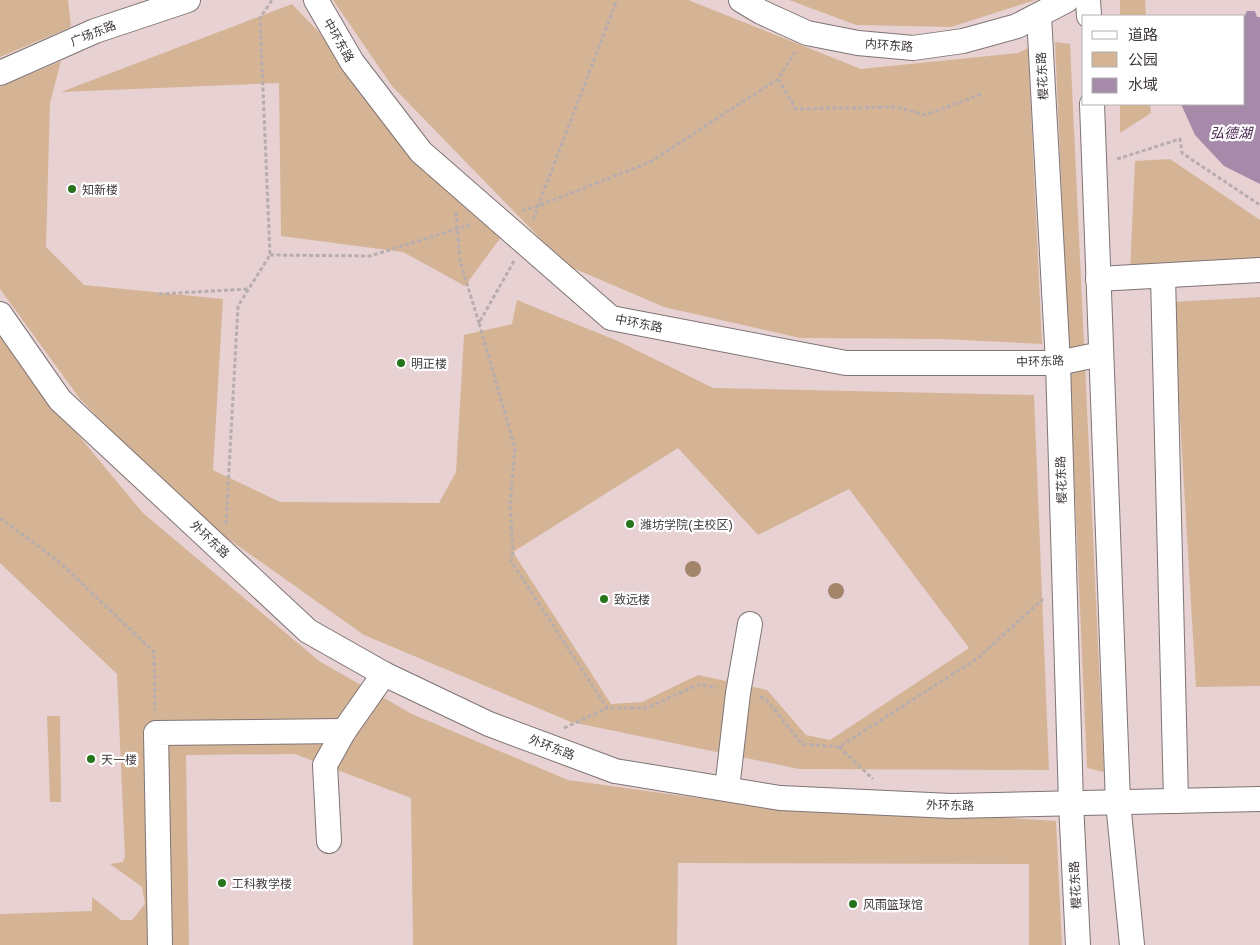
<svg xmlns="http://www.w3.org/2000/svg" width="1260" height="945" viewBox="0 0 1260 945" font-family="'Golos Text','Noto Sans SC',sans-serif">
<style>
.built{fill:#e7d1d2;fill-rule:evenodd}
.green{fill:#d5b496;fill-rule:evenodd}
.water{fill:#a68aaa}
.lines{fill:none;stroke-linecap:round;stroke-linejoin:round}
.minor-casing{stroke:#7f7474;stroke-width:26}
.path{stroke:#b8adad;stroke-width:3;stroke-dasharray:4 2.5;stroke-linecap:butt}
.minor{stroke:#fff;stroke-width:24}
.tree{fill:#a38669}
.poi-dot{fill:#26741b;stroke:#fff;stroke-width:2}
.labels{text-anchor:middle;dominant-baseline:central;stroke-width:4.5;stroke-linejoin:round;paint-order:stroke}
.street-label{font-size:12px;fill:#3f393a;stroke:#fff}
.poi-label{font-size:12px;fill:#3f393a;stroke:#fff;text-anchor:start}
.water-label{font-size:14px;font-style:italic;fill:#4a2651;stroke:#fff}
</style>
<rect width="100%" height="100%" fill="#ecdfdf"/>
<path class="built" d="M 0,0 L 1260,0 L 1260,945 L 0,945 ZM 1084,16 L 1244,16 L 1244,104 L 1084,104 Z"/>
<g class="green">
<polygon points="0,0 68,0 71,27 0,57"/>
<polygon points="333,0 688,0 861,69 1018,53 1028,48 1042,344 942,339 800,338 664,307 566,265 392,86"/>
<polygon points="789,0 1035,0 951,27 856,25"/>
<polygon points="1120,0 1145,0 1146,16 1120,16"/>
<polygon points="292,4 318,31 393,129 504,233 465,286 403,252 281,236 279,83 61,92"/>
<polygon points="1055,42 1070,44 1104,772 1087,768"/>
<path d="M 61,61 L 50,103 L 46,247 L 84,285 L 223,299 L 213,470 L 280,502 L 439,503 L 456,472 L 464,335 L 512,324 L 517,300 L 620,342 L 713,388 L 1034,395 L 1049,770 L 799,769 L 571,722 L 364,635 L 196,516 L 80,399 L 0,289 L 0,87 ZM 678,448 L 758,535 L 849,489 L 969,648 L 830,740 L 806,735 L 767,690 L 698,675 L 642,702 L 611,704 L 513,552 Z"/>
<polygon points="1120,104 1150,104 1151,113 1120,133"/>
<polygon points="1170,159 1260,220 1260,260 1130,271 1135,161"/>
<polygon points="1260,297 1260,686 1196,687 1173,302"/>
<polygon points="0,335 44,394 143,513 319,661 412,714 568,780 705,799 1056,821 1062,945 1029,945 1029,864 678,863 677,945 413,945 411,798 295,754 186,755 189,945 0,945 0,914 92,911 92,897 121,920 132,920 145,904 142,887 110,864 123,862 125,857 117,674 0,563"/>
<polygon points="47,716 60,716 61,802 50,802"/>
</g>
<polygon class="water" points="1247,11 1255,11 1257,17 1260,17 1260,184 1224,166 1195,135 1181,104 1244,104 1244,17"/>
<g class="lines">
<g class="minor-casing">
<g id="minor">
<polyline points="316,0 352,62 421,152 611,318 846,363 1058,363 1101,354"/>
<polyline points="741,0 761,12 807,33 858,43 913,48 963,41 1017,26 1067,0"/>
<polyline points="1088,0 1089,16"/>
<polyline points="1039,16 1058,363 1071,803 1078,945"/>
<polyline points="0,73 95,31 188,0"/>
<polyline points="1092,104 1118,802 1132,945"/>
<polyline points="1163,276 1176,801"/>
<polyline points="1098,279 1260,270"/>
<polyline points="0,314 60,400 308,631 384,674 489,724 615,771 780,798 951,806 1260,799"/>
<polyline points="727,789 738,693 750,624"/>
<polyline points="329,841 325,765 344,731 384,674"/>
<polyline points="160,945 156,733 344,731"/>
</g>
</g>
<g class="path">
<polyline points="778,79 796,109 896,107 926,115 981,94"/>
<polyline points="1117,159 1180,139 1182,153 1260,205"/>
<polyline points="522,211 538,206 650,162 778,79 795,52"/>
<polyline points="456,212 460,261 479,323"/>
<polyline points="533,219 617,0"/>
<polyline points="270,255 370,256 470,225"/>
<polyline points="514,261 479,323 515,448 510,504 513,552 511,561 607,708 647,708 700,684 717,688"/>
<polyline points="159,294 248,289"/>
<polyline points="0,518 58,561 154,652 155,710"/>
<polyline points="226,524 238,306 270,255 260,18 272,0"/>
<polyline points="760,697 765,698 802,744 839,747 978,658 1043,599"/>
<polyline points="564,728 607,708"/>
<polyline points="839,747 873,779"/>
</g>
<use href="#minor" class="minor"/>
</g>
<g class="tree">
<circle cx="693" cy="569" r="8"/>
<circle cx="836" cy="591" r="8"/>
</g>
<g class="poi-dot">
<circle cx="72" cy="189" r="5"/>
<circle cx="401" cy="363" r="5"/>
<circle cx="630" cy="524" r="5"/>
<circle cx="604" cy="599" r="5"/>
<circle cx="91" cy="759" r="5"/>
<circle cx="222" cy="883" r="5"/>
<circle cx="853" cy="904" r="5"/>
</g>
<g class="labels">
<g class="street-label">
<text transform="translate(93 33) rotate(-22)">广场东路</text>
<text transform="translate(339 40) rotate(60)">中环东路</text>
<text transform="translate(889 45) rotate(4)">内环东路</text>
<text transform="translate(1042 76) rotate(-93)">樱花东路</text>
<text transform="translate(639 323) rotate(11)">中环东路</text>
<text transform="translate(1040 361) rotate(-2)">中环东路</text>
<text transform="translate(1061 480) rotate(-92)">樱花东路</text>
<text transform="translate(210 539) rotate(43)">外环东路</text>
<text transform="translate(552 747) rotate(21)">外环东路</text>
<text transform="translate(950 805) rotate(1)">外环东路</text>
<text transform="translate(1075 885) rotate(-93)">樱花东路</text>
</g>
<g class="poi-label">
<text x="82" y="189">知新楼</text>
<text x="411" y="363">明正楼</text>
<text x="640" y="524">潍坊学院(主校区)</text>
<text x="614" y="599">致远楼</text>
<text x="101" y="759">天一楼</text>
<text x="232" y="883">工科教学楼</text>
<text x="863" y="904">风雨篮球馆</text>
</g>
<g class="water-label">
<text x="1231" y="132">弘德湖</text>
</g>
</g>
<rect x="1082" y="15" width="162" height="90" fill="#ffffff" stroke="#b2b0b0"/>
<rect x="1092" y="31" width="25" height="8" fill="#ffffff" stroke="#b2b0b0"/>
<text x="1128" y="40" font-size="15" fill="#3f393a">道路</text>
<rect x="1092" y="52" width="25" height="15" fill="#d5b496" stroke="#b2b0b0"/>
<text x="1128" y="65" font-size="15" fill="#3f393a">公园</text>
<rect x="1092" y="78" width="25" height="15" fill="#a68aaa" stroke="#b2b0b0"/>
<text x="1128" y="90" font-size="15" fill="#3f393a">水域</text>
</svg>
